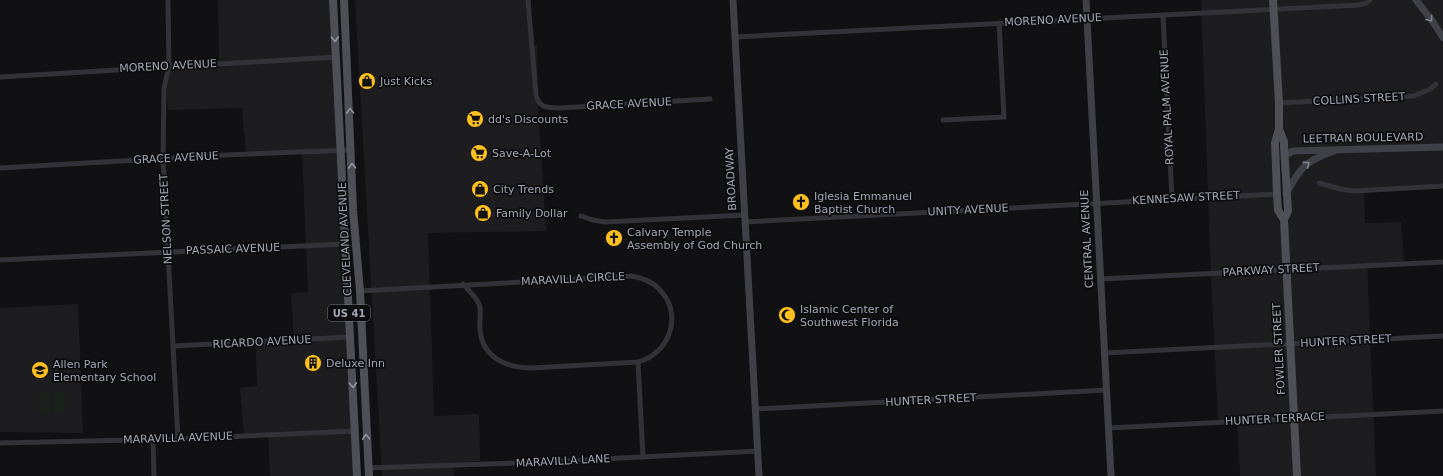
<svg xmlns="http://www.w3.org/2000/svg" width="1443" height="476" viewBox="0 0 1443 476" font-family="'DejaVu Sans',sans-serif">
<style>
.built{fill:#1d1d20}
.green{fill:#19211a}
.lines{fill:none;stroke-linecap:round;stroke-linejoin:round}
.street{stroke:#323238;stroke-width:5}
.secondary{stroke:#404148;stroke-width:7}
.primary{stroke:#4e4f57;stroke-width:8}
.oneway{stroke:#7f838f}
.oneway2{stroke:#9095a2}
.labels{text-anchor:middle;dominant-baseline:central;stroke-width:3.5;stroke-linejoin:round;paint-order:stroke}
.shield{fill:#0c0c0e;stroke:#747883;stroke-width:1}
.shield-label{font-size:10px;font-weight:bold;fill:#a1a6b5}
.street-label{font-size:11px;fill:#a1a6b5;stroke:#0c0c0e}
.poi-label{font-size:11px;fill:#a1a6b5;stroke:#0c0c0e;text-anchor:start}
</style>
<rect width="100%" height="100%" fill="#111113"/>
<g class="built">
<polygon points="218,0 330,0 354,476 270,476 268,434 244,434 240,388 257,386 256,345 294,341 291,293 308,292 302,150 246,152 242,108 168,110 164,63 219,60"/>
<polygon points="355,0 528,0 531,46 537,45 538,106 546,231 428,233 434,416 479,414 480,461 453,463 454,476 382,476"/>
<polygon points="1201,0 1269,0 1276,103 1276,127 1271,157 1275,210 1281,228 1293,476 1240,476 1237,420 1218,420 1211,275"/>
<polygon points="1276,0 1411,0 1430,24 1443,45 1443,188 1364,190 1365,223 1401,222 1404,263 1367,265 1376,476 1300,476 1288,227 1291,210 1283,126"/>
<polygon points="1420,0 1443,0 1443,32"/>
<polygon points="78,304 83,433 0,432 0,308"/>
</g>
<g class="green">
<polygon points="40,391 50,391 51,413 41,414"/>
<polygon points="53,391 64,391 64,413 54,413"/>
</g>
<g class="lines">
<g class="street">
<polyline points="168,0 169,66 164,88 163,159 178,439"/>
<path d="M 528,0 L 536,95 C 540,109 546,107 560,108 L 710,99"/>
<polyline points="1163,15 1172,199"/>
<polyline points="735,37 1359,5 1366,3 1370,0"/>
<polyline points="0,77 336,57"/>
<polyline points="1279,103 1414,96 1430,89 1436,84"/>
<polyline points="943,120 1004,117 999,23"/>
<polyline points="0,168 225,155 352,150"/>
<polyline points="1319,183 1340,189 1354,191 1443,186"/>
<polyline points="581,216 593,220 605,222 745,215"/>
<polyline points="745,222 1277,194"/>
<polyline points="0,260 345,244"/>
<polyline points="1100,279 1443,262"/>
<path d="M 360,291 L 632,276 C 642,278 652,281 659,289 C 684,313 670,354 638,362 L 532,368 C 507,368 482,358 480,329 C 479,321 482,312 479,304 C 476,297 468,290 463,284"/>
<polyline points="173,346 350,337"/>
<polyline points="1104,353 1443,336"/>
<polyline points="638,362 643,457"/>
<polyline points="756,409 1106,390"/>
<polyline points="1108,428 1443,411"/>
<polyline points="153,440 154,476"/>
<polyline points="0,443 178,439 355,431"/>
<polyline points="368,468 544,462 758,451"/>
</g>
<g class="secondary">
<polyline points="733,0 759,476"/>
<polyline points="1086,0 1111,476"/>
<polyline points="1416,0 1433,22 1443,38"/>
<polyline points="1285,155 1293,151 1443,147"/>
<path d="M 1286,194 C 1300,168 1305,161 1334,151"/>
</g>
<g class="primary">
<polyline points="333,0 357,476"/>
<polyline points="344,0 353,210 360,291 369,476"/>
<polyline points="1273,0 1279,103 1279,129 1275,143 1277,194 1278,210 1284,220"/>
<polyline points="1279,129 1284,142 1284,147 1288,211 1284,220 1297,476"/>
</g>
</g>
<defs><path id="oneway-chevron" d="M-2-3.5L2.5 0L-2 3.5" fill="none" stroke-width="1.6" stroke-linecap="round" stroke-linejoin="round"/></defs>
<g class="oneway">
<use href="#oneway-chevron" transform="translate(1430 19) rotate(53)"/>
<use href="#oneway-chevron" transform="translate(1307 164) rotate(-37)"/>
</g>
<g class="oneway2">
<use href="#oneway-chevron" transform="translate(335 39) rotate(87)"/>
<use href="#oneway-chevron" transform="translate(350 111) rotate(-93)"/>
<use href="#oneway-chevron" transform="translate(352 166) rotate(-92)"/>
<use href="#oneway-chevron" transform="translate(353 385) rotate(87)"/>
<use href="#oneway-chevron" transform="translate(366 437) rotate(-93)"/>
</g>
<defs>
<g id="shop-disc" transform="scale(0.9)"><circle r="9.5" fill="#ffc11d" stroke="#0c0c0e"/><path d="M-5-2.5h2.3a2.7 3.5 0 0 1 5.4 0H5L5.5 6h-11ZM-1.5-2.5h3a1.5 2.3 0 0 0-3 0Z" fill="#111"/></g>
<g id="supermarket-disc" transform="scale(0.9)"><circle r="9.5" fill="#ffc11d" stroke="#0c0c0e"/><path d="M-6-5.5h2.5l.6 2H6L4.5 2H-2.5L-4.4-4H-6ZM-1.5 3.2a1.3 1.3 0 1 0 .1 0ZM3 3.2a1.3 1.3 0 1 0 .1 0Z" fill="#111"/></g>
<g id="church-disc" transform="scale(0.9)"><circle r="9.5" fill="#ffc11d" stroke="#0c0c0e"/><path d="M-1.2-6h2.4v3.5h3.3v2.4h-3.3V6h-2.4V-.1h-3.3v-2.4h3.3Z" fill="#111"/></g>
<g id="mosque-disc" transform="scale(0.9)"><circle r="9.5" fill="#ffc11d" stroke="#0c0c0e"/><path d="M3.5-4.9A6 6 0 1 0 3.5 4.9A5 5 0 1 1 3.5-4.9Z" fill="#111"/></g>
<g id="building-disc" transform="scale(0.9)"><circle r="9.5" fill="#ffc11d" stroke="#0c0c0e"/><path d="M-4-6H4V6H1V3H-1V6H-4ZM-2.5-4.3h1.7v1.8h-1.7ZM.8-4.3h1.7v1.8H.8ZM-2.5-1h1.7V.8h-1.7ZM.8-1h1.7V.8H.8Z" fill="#111"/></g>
<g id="school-disc" transform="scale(0.9)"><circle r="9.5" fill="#ffc11d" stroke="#0c0c0e"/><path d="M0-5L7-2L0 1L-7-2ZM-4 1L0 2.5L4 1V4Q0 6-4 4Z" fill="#111"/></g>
</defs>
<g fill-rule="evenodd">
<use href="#shop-disc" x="367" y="81"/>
<use href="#supermarket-disc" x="475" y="119"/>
<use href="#supermarket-disc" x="479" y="153"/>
<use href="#shop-disc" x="480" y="189"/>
<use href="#church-disc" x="801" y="202"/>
<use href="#shop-disc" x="483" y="213"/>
<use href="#church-disc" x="614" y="238"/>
<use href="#mosque-disc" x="787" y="315"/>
<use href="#building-disc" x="313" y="363"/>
<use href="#school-disc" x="40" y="370"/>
</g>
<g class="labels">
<rect class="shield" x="328" y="305" width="42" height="16" rx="3"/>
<g class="shield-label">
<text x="349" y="313">US 41</text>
</g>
<g class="street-label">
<text transform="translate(1053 20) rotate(-3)">MORENO AVENUE</text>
<text transform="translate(168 66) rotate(-3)">MORENO AVENUE</text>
<text transform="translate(1359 99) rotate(-3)">COLLINS STREET</text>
<text transform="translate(629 104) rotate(-3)">GRACE AVENUE</text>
<text transform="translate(1167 107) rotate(-93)">ROYAL PALM AVENUE</text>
<text transform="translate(1363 138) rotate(-1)">LEETRAN BOULEVARD</text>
<text transform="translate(176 158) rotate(-3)">GRACE AVENUE</text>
<text transform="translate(731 179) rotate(-93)">BROADWAY</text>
<text transform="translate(1186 198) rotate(-3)">KENNESAW STREET</text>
<text transform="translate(968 210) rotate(-3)">UNITY AVENUE</text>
<text transform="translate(166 219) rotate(-93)">NELSON STREET</text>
<text transform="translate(345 239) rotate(-93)">CLEVELAND AVENUE</text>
<text transform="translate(1087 239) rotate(-93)">CENTRAL AVENUE</text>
<text transform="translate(233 249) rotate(-2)">PASSAIC AVENUE</text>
<text transform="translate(1271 270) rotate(-3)">PARKWAY STREET</text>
<text transform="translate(573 279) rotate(-3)">MARAVILLA CIRCLE</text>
<text transform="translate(1346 341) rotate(-3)">HUNTER STREET</text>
<text transform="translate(262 342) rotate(-3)">RICARDO AVENUE</text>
<text transform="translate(1279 349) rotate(-93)">FOWLER STREET</text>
<text transform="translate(931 400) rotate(-3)">HUNTER STREET</text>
<text transform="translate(1275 419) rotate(-3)">HUNTER TERRACE</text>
<text transform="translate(178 438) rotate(-2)">MARAVILLA AVENUE</text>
<text transform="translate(563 461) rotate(-3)">MARAVILLA LANE</text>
</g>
<g class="poi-label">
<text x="380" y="81">Just Kicks</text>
<text x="488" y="119">dd's Discounts</text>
<text x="492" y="153">Save-A-Lot</text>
<text x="493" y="189">City Trends</text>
<text x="814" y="196">Iglesia Emmanuel<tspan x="814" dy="13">Baptist Church</tspan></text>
<text x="496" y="213">Family Dollar</text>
<text x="627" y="232">Calvary Temple<tspan x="627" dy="13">Assembly of God Church</tspan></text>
<text x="800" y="309">Islamic Center of<tspan x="800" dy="13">Southwest Florida</tspan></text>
<text x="326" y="363">Deluxe Inn</text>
<text x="53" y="364">Allen Park<tspan x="53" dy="13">Elementary School</tspan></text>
</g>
</g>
</svg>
